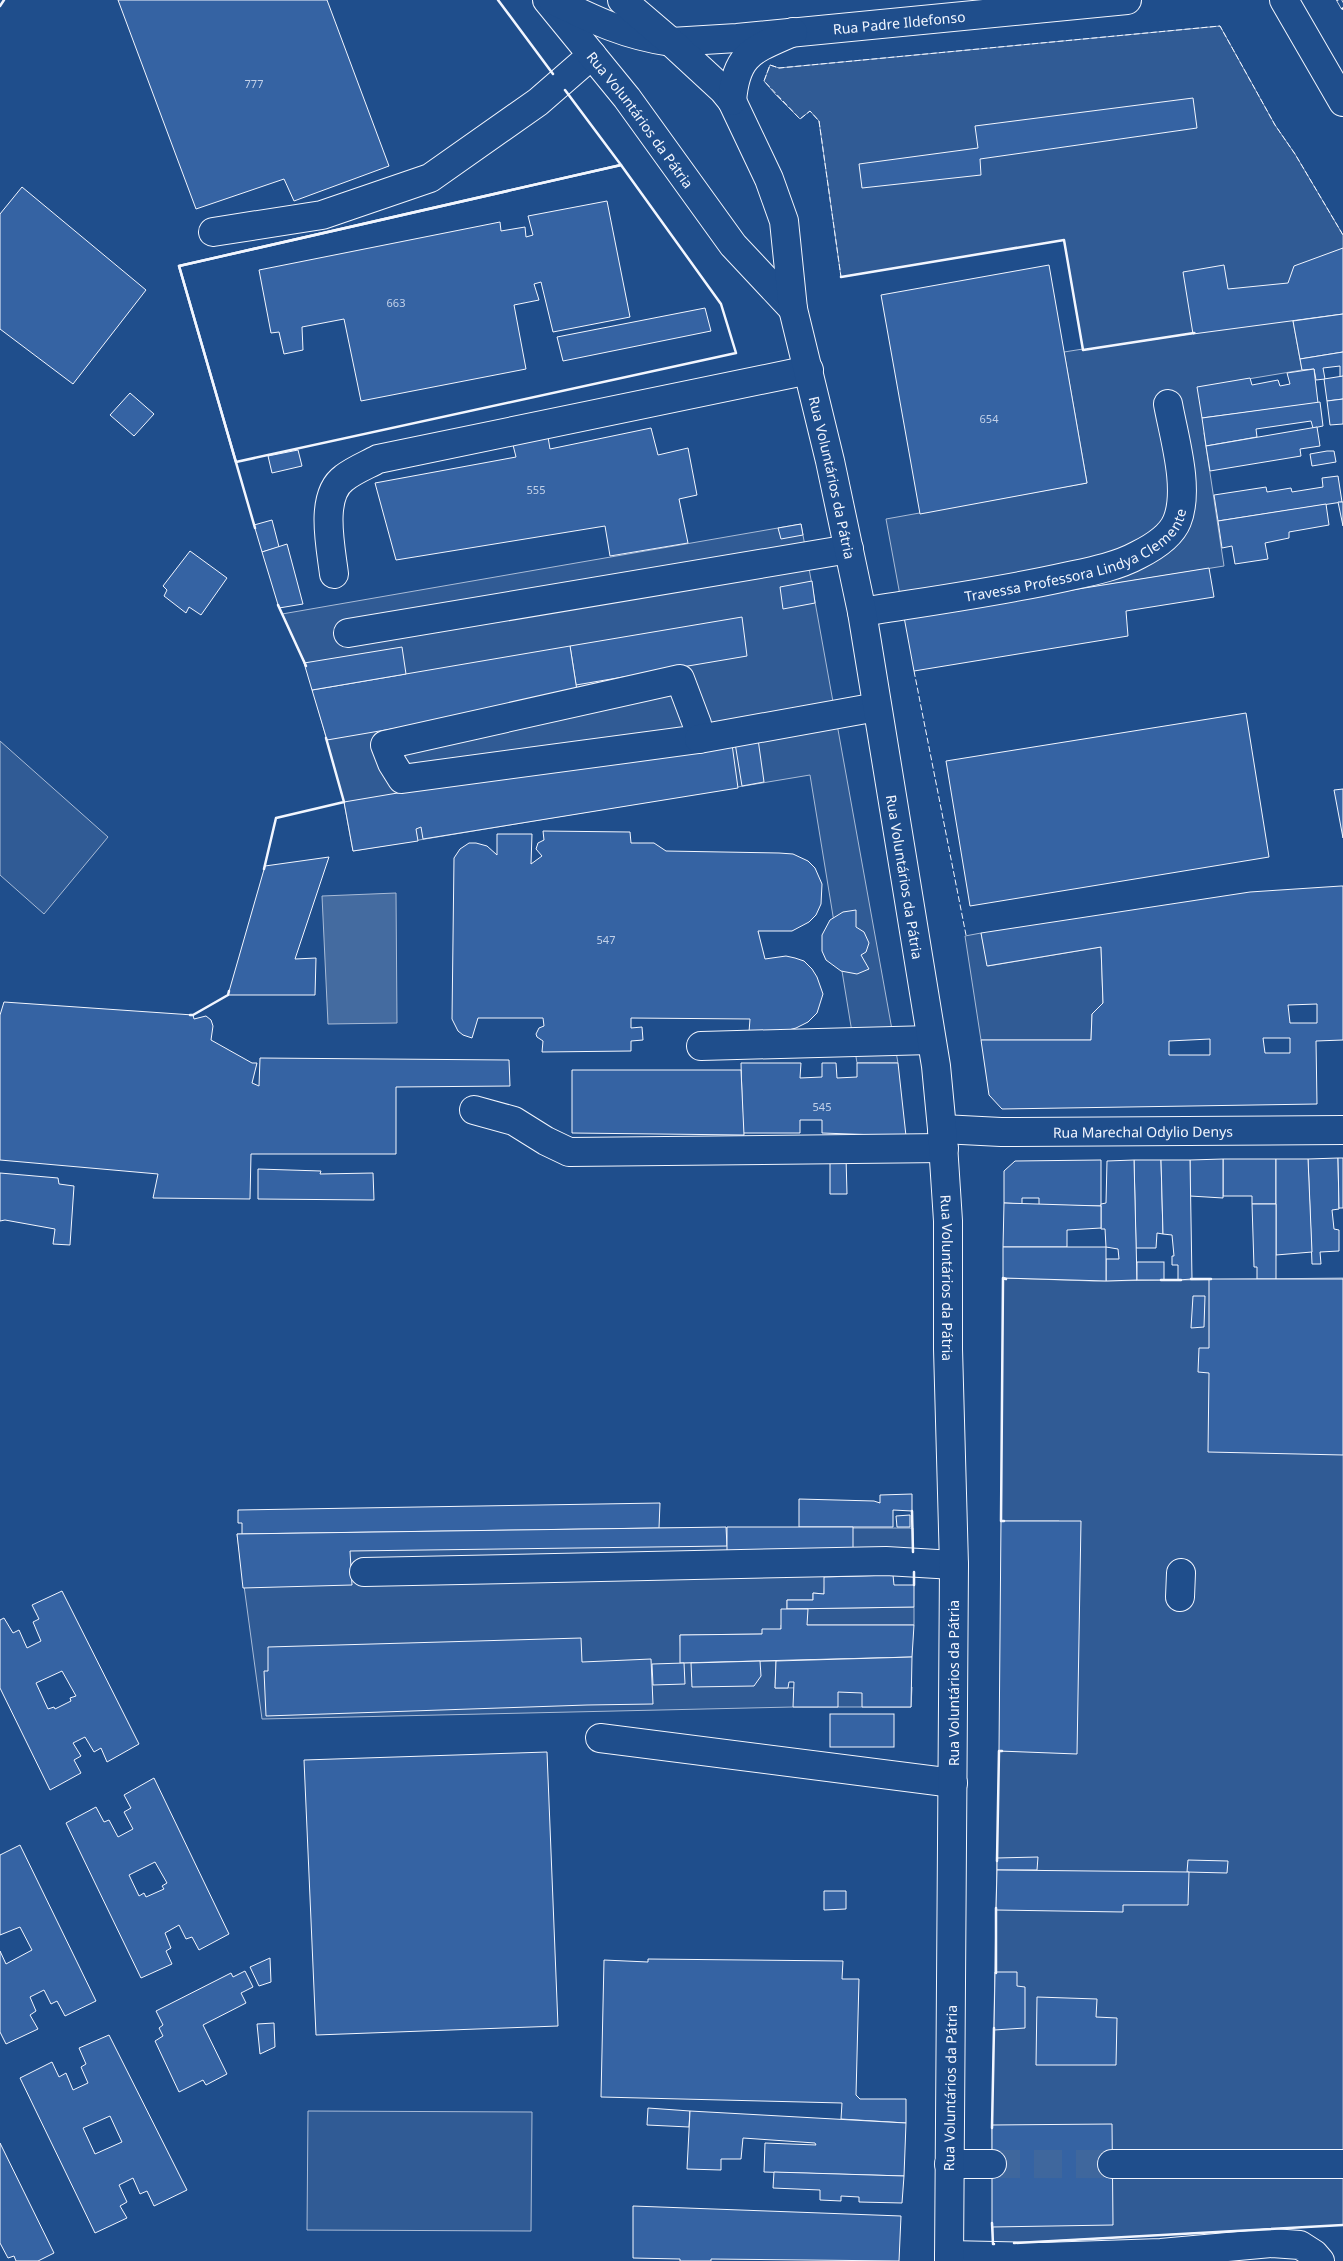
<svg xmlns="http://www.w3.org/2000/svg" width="1343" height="2261" viewBox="0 0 1343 2261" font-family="'Noto Sans',sans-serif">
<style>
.built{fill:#305b95;stroke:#a8bbd7}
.water{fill:#446ba0;stroke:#a8bbd7}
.building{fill:#3563a3;stroke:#f2f6ff;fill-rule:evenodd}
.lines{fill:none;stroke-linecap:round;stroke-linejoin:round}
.minor-tunnel{stroke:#3f679d;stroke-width:28;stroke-dasharray:28 14;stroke-linecap:butt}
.minor-casing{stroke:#f2f6ff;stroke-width:30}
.major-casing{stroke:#f2f6ff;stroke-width:30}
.minor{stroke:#1f4e8c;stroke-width:28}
.major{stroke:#1f4e8c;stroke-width:28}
.rail-casing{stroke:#f2f6ff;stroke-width:5.5}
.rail{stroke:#1f4e8c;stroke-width:4;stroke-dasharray:11;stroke-linecap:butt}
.fence{stroke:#f2f6ff;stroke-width:1;stroke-dasharray:6 2.5;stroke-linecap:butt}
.wall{stroke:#f2f6ff;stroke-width:2.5}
.labels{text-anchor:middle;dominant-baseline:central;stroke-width:4;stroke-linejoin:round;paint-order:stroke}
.number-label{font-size:11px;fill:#c3d1e8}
.street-label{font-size:14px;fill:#f2f6ff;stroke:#1f4e8c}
</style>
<rect width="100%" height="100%" fill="#1f4e8c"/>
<g class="built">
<polygon points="1220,26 1275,125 1295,154 1343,235 1343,314 1293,321 1302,370 1230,382 1204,433 1224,566 904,617 886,519 1087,483 1064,352 1083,349 1064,240 841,277 819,121 810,111 800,119 776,95 764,81 770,65 779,68"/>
<polygon points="801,524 898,1063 857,1063 810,775 353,851 344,802 306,665 282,614"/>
<polygon points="0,741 108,837 44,914 0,875"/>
<polygon points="981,933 988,966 1101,947 1103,1003 1092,1014 1091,1040 981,1040 965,936"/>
<polygon points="1003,1278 1094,1281 1343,1278 1343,2225 993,2244 992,2125 999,1751 1058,1751 1059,1521 1001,1521"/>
<polygon points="659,1528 913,1528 914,1574 825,1577 824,1594 813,1593 813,1600 787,1600 787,1609 914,1607 914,1625 781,1625 781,1629 762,1634 680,1635 681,1663 776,1661 775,1688 912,1687 911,1707 793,1707 262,1719 237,1534"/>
<polygon points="308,2111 532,2112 531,2231 307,2230"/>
</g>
<polygon class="water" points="396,893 397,1023 328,1024 322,896"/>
<g class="building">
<polygon points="118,0 327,0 389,166 294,201 284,179 196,209"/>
<polygon points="1193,98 1197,128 980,159 981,175 862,188 859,164 978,148 975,126"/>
<polygon points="22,187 146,290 73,384 0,329 0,214"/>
<polygon points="607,201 630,317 553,332 541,282 534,284 539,300 514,305 526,369 361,401 344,319 302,327 303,350 284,354 279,332 271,333 259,270 500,222 501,231 525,227 526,237 533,235 528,216"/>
<polygon points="1343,248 1343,314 1193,334 1183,272 1224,265 1228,289 1288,283 1294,266"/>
<polygon points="1049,265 1087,483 920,514 881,295"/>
<polygon points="705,308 711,331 563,361 557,337"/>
<polygon points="1343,314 1343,352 1300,359 1293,321"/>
<polygon points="1343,352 1343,376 1340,377 1340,366 1323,368 1325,379 1316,380 1314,369 1302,370 1300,359"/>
<polygon points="1314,369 1318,403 1202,418 1197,387 1250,378 1252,385 1278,380 1280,386 1290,384 1287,373"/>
<polygon points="1343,376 1343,399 1327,401 1324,379"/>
<polygon points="130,393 154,414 134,436 110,415"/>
<polygon points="1343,399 1343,424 1330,425 1327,401"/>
<polygon points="1320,402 1323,426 1313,428 1311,421 1256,429 1257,437 1206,446 1202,418"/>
<polygon points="1317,427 1320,446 1300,449 1301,456 1210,471 1206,446"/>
<polygon points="651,428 658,455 688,448 697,495 679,499 688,543 610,556 605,526 396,560 375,483 516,457 513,445 548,437 550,449"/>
<polygon points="298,450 302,466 272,473 268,456"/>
<polygon points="1327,451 1334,451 1336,462 1312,466 1310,454"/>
<polygon points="1338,476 1342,502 1218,521 1214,495 1266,487 1267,492 1291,488 1292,492 1323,487 1322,478"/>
<polygon points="1338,502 1343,502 1343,526"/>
<polygon points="1326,504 1329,525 1289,532 1289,538 1265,543 1268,559 1235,564 1232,546 1222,548 1218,521"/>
<polygon points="272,520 279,547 262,552 254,525"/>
<polygon points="801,524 803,535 781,539 778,528"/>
<polygon points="287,544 303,604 279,608 262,552"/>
<polygon points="190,551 227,578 201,615 189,607 186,613 164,596 167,590 163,586"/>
<polygon points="1209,568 1214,597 1126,611 1128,636 914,671 904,617"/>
<polygon points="812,581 815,603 783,609 780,587"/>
<polygon points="742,617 747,656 576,685 570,646"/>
<polygon points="570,646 578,697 327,740 312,690"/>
<polygon points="402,647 406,674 312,690 304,663"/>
<polygon points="1246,713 1269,857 970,906 946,761"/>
<polygon points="731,737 738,788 423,839 421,827 416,829 418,841 353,851 344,802"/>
<polygon points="758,739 764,782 742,786 735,743"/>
<polygon points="1343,789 1343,838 1334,790"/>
<polygon points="543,831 630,832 631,843 654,843 666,851 779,853 793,854 808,861 815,868 822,884 821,904 816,915 809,922 792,931 758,931 765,959 786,956 795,958 804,961 812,969 817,977 823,994 817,1013 808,1022 796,1028 785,1031 749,1032 750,1019 631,1018 631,1028 642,1027 643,1040 631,1041 631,1051 542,1052 543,1041 537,1037 536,1034 539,1028 544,1026 543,1018 478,1018 472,1038 463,1035 458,1031 452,1019 454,858 460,849 469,843 476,843 487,846 497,855 497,834 532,834 531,864 542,856 536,849 538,843 544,840"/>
<polygon points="329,857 295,959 316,958 315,995 228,995 265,866"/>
<path d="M 1341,886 L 1343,886 L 1343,1040 L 1316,1041 L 1317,1104 L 1002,1109 L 989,1095 L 981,1040 L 1091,1040 L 1092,1014 L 1103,1003 L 1101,947 L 987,966 L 981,933 L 1250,892 ZM 1317,1004 L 1317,1023 L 1290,1023 L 1288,1005 ZM 1263,1038 L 1290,1038 L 1290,1053 L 1265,1053 ZM 1210,1039 L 1210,1055 L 1169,1055 L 1169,1041 Z"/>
<polygon points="856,910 856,927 864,932 869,943 866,952 861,955 869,969 857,974 841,971 826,960 822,951 822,935 830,920 843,912"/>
<polygon points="4,1002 193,1015 194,1019 206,1016 211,1020 213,1026 211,1040 252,1063 257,1063 252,1083 259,1086 260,1058 509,1060 510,1086 396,1087 396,1154 251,1154 250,1199 153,1198 158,1174 0,1160 0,1015"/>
<polygon points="741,1063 801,1063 800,1078 822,1077 822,1063 836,1063 837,1078 857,1077 857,1063 898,1063 906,1136 822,1133 822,1120 800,1120 800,1133 743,1133"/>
<polygon points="572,1070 741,1070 744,1135 572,1133"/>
<polygon points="846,1157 847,1194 830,1194 830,1158"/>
<polygon points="1338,1158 1339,1209 1332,1210 1334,1229 1339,1230 1339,1251 1320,1252 1321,1264 1312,1264 1308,1159"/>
<polygon points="1338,1158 1343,1158 1343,1208 1339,1208"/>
<polygon points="1223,1159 1276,1159 1276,1204 1252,1204 1252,1196 1223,1196"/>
<polygon points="1223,1159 1223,1198 1190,1196 1190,1160"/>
<polygon points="1276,1159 1308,1159 1312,1252 1276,1255"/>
<polygon points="1101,1160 1101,1206 1039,1205 1039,1198 1022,1198 1022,1204 1004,1203 1004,1171 1015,1161"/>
<polygon points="1134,1160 1161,1160 1163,1234 1157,1233 1156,1248 1136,1248"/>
<polygon points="1134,1160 1137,1280 1106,1281 1106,1259 1119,1259 1118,1249 1106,1247 1105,1229 1101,1229 1101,1204 1106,1203 1107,1161"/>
<polygon points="1161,1160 1190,1160 1192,1279 1178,1280 1178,1265 1172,1265 1172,1256 1174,1256 1172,1235 1163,1234"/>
<polygon points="258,1169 321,1171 320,1174 373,1173 374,1200 258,1199"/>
<polygon points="0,1173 58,1178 59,1184 74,1186 70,1245 53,1244 55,1229 5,1220 0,1221"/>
<polygon points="1004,1203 1101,1206 1101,1228 1067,1230 1067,1247 1003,1247"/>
<polygon points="1252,1204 1276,1204 1276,1279 1257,1279 1257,1267 1254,1267"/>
<polygon points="1003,1247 1106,1247 1106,1281 1003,1278"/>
<rect x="1137" y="1262" width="27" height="18"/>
<polygon points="1209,1279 1343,1279 1343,1455 1208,1452 1209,1373 1198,1372 1199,1348 1209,1348"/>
<polygon points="1193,1296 1205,1296 1204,1327 1191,1328"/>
<polygon points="912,1494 912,1511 893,1510 893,1527 799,1527 799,1499 874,1501 880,1503 880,1495"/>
<polygon points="660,1503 659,1528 242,1534 242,1523 238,1523 238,1510"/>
<polygon points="910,1515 910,1527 897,1527 896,1516"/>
<polygon points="1001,1521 1081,1521 1077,1754 999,1751"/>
<polygon points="726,1527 727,1546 350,1551 352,1585 243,1588 237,1534"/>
<polygon points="727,1527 853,1527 853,1557 727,1556"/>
<polygon points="893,1575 894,1585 914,1585 914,1607 787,1609 787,1600 813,1600 813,1593 824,1594 824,1577"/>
<path d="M 62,1591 L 139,1744 L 107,1762 L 101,1748 L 94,1752 L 85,1737 L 73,1743 L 81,1756 L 74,1760 L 81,1773 L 50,1790 L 0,1688 L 0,1620 L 4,1618 L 13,1633 L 19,1630 L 27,1648 L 41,1641 L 33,1622 L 39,1619 L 32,1605 ZM 62,1671 L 76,1696 L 70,1698 L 71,1701 L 55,1709 L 54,1707 L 48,1709 L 36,1683 Z"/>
<polygon points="781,1609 808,1609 807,1625 914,1625 912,1657 680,1663 680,1635 762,1634 762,1629 781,1629"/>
<polygon points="581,1638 582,1662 651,1659 653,1704 587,1705 266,1716 264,1671 268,1671 268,1647"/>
<polygon points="912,1657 911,1707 862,1707 862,1693 838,1692 838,1707 793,1707 794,1682 789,1682 788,1688 775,1688 776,1661"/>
<polygon points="760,1661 761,1676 754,1686 692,1687 691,1663"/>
<polygon points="684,1663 685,1684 653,1685 652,1664"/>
<rect x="830" y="1714" width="64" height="33"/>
<polygon points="547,1752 558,2026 316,2035 304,1760"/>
<path d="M 154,1778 L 229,1934 L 199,1950 L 192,1937 L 186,1939 L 179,1925 L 165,1933 L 171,1948 L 166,1951 L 172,1964 L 141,1978 L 66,1823 L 96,1807 L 104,1822 L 109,1820 L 118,1837 L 133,1829 L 124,1812 L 131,1808 L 124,1795 ZM 155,1862 L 167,1883 L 162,1886 L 164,1889 L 146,1897 L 144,1893 L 139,1896 L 129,1875 Z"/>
<polygon points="20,1845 96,2001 65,2016 57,2001 51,2004 44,1990 30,1997 36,2011 30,2015 38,2029 6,2044 0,2032 0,1951 6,1964 32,1950 20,1927 0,1935 0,1855"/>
<polygon points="1038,1857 1037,1870 997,1870 997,1858"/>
<polygon points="1188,1860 1228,1861 1227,1873 1187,1872"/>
<polygon points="997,1870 1189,1872 1188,1905 1123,1905 1123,1912 996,1910"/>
<polygon points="824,1891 846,1891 846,1909 824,1910"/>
<polygon points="270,1958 271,1982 259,1986 250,1967"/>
<polygon points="648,1959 843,1961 842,1979 859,1979 856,2095 860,2099 906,2099 906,2123 841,2119 842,2103 601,2097 604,1960 648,1962"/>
<polygon points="245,1971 253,1987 241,1993 246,2003 203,2025 227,2074 206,2085 203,2080 179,2092 155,2041 163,2036 159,2028 163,2025 156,2011 231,1973 233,1977"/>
<polygon points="995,1972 1017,1972 1017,1986 1025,1987 1025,2028 994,2030"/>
<polygon points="1037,1997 1097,1999 1096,2017 1117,2018 1116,2065 1036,2065"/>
<polygon points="274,2023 275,2047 260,2054 257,2024"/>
<path d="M 109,2035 L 187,2190 L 154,2206 L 147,2191 L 140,2194 L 133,2178 L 119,2185 L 127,2202 L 120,2206 L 127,2218 L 95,2233 L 20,2078 L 52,2062 L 59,2077 L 66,2073 L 73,2090 L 88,2083 L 81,2067 L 86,2064 L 79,2048 ZM 110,2116 L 122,2142 L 95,2154 L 83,2128 Z"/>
<polygon points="648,2108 690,2111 689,2127 647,2125"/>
<polygon points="690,2111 906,2123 904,2176 764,2172 765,2143 816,2145 815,2143 743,2138 741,2159 721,2159 721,2170 687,2169"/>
<polygon points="1112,2124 1113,2225 992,2227 992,2125"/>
<polygon points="0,2143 54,2253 38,2261 16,2261 14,2256 8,2258 0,2243"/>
<polygon points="774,2172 904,2176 902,2203 859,2202 859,2197 841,2196 841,2201 820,2200 820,2190 773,2188"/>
<polygon points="633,2206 901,2216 899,2261 711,2259 711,2261 680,2261 680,2259 633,2258"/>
</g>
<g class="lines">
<polyline class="minor-tunnel" points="992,2164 1112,2164"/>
<g class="minor-casing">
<g id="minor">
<path id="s1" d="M 671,42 L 737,38 L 1127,0"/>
<polyline points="213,232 322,215 430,178 538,102 592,55"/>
<path d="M 334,574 C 331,548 319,496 344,478 C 354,470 367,465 378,459 L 809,370"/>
<path id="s2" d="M 862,612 C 930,601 998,592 1065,577 C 1088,572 1116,567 1138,555 C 1152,548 1171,536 1177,521 C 1190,489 1174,437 1168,404"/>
<polyline points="348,633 849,549"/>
<polygon points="680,679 697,724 699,739 402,779 392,763 385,745"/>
<polyline points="699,739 877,707"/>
<polyline points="701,1046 931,1040"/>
<polyline points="474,1110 514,1121 546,1141 569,1152 944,1148"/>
<path id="s3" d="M 942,1129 L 1001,1132 L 1343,1130"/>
<polyline points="364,1572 886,1561 954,1565"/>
<polyline points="1180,1597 1181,1573"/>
<polyline points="600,1738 953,1783"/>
<polyline points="949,2164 992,2164"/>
<polyline points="1112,2164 1343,2164"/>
<polyline points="949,2255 1043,2257 1161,2253 1272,2243 1300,2245 1314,2254 1320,2261"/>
</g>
</g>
<g class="major-casing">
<g id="major">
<path id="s4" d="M 547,0 L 627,98 L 733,245 L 793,309"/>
<path d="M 553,0 C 594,20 624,35 671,42"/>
<path id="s5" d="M 622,0 L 671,42 L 723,90 L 732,101 L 769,179 L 784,221 L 793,309 L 830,461 L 862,612 L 936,1066 L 942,1129 L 948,1221 L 948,1349 L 954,1565 L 949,2261"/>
<polyline points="1284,0 1343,102"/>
<path d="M 732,101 C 736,53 753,50 793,32"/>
</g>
</g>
<use href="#minor" class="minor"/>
<use href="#major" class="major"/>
<g class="rail-casing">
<polyline id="rail" points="1339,0 1343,7"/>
</g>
<use href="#rail" class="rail"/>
<g class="fence">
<polyline points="1196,333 1083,350 1064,240 841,277 819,121 810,111 800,119 764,81 770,65 779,68 1220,26 1275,125 1295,154 1343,235"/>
<polyline points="914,671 966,935"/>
</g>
<g class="wall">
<polyline points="498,0 553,74"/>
<polyline points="0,6 4,0"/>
<polygon points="621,165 721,304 736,353 236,462 179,266"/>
<polyline points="841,277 1064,240 1083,350 1194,333"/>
<polyline points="255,528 179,266 621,165 565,90"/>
<polyline points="278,605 306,666"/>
<polyline points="264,869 276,818 344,802 326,738"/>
<polyline points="190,1015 193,1015 228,995 229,991"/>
<polyline points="1191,1279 1211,1279"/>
<polyline points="1161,1280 1181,1280"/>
<polyline points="912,1511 913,1552"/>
<polyline points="1004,1521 1001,1521 1003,1278 1006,1279"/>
<polyline points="914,1572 914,1585"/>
<polyline points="997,1861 999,1751 1002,1751"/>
<polyline points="996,1973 996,1908"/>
<polyline points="992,2128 994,2028"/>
<polyline points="992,2223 993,2244 994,2244"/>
<polyline points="1014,2243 1343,2225"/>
</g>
</g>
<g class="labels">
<g class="number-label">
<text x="254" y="83">777</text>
<text x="396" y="302">663</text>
<text x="989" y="418">654</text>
<text x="536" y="489">555</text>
<text x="606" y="939">547</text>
<text x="822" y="1106">545</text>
</g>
<g class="street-label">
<text stroke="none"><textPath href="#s1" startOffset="229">Rua Padre Ildefonso</textPath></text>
<text stroke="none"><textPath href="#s4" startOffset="152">Rua Voluntários da Pátria</textPath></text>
<text stroke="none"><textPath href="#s5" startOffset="542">Rua Voluntários da Pátria</textPath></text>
<text stroke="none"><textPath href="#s2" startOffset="226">Travessa Professora Lindya Clemente</textPath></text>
<text stroke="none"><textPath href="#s5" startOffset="948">Rua Voluntários da Pátria</textPath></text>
<text stroke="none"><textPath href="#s3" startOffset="201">Rua Marechal Odylio Denys</textPath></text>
<text stroke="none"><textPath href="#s5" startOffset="1352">Rua Voluntários da Pátria</textPath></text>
<text transform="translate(953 1683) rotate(-90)">Rua Voluntários da Pátria</text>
<text transform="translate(950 2088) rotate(-89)">Rua Voluntários da Pátria</text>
</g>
</g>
</svg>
